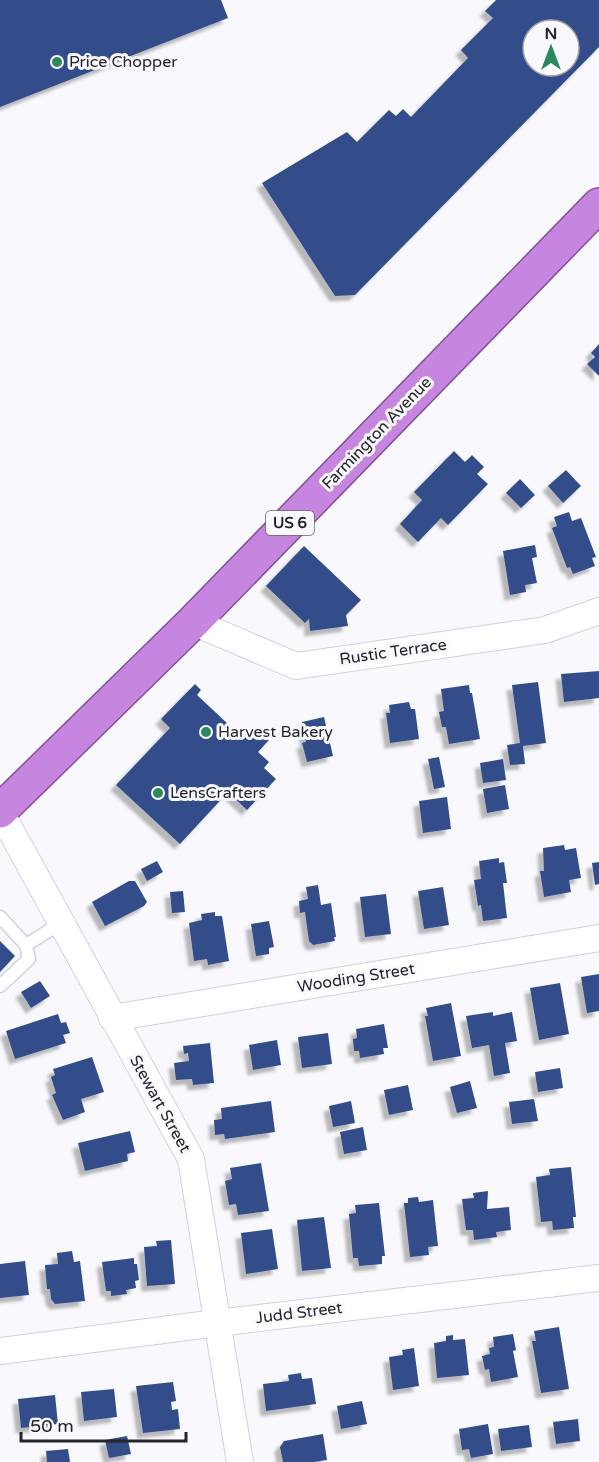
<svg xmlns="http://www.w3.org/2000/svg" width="599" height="1462" viewBox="0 0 599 1462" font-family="'Varela Round',sans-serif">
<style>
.building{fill:#314d89;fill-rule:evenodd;filter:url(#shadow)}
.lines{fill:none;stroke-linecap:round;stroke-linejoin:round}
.service-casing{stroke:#d0cfe2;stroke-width:15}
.minor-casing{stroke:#d0cfe2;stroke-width:28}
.trunk-casing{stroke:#84509b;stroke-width:36}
.service{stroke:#fff;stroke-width:12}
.minor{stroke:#fff;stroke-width:26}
.trunk{stroke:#c686e0;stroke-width:33}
.poi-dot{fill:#2d875d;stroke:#f9f9fd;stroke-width:2}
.labels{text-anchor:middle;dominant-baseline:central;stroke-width:6;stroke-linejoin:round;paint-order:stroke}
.shield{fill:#f9f9fd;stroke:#64646a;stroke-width:1.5}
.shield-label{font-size:15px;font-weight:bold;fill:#24242b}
.poi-label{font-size:16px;fill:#24242b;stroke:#f9f9fd;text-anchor:start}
.street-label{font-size:16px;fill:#24242b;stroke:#f9f9fd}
</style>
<defs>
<filter id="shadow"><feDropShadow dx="-5.5" dy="5.5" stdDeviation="1.5" flood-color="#0004"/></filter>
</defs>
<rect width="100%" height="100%" fill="#f9f9fd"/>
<g class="building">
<polygon points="0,0 221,0 228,18 0,107"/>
<path d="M 496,0 L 599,0 L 599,47 L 355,295 L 335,296 L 262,183 L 347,132 L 357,142 L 389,110 L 396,116 L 403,109 L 411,117 L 468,58 L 461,50 L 493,18 L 485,11 ZM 533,30 L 569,30 L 569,66 L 533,66 Z"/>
<polygon points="599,344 599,376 587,364 595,357 591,353"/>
<polygon points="454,451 465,462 472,455 484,467 477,474 488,484 448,525 441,518 418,542 400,524 422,500 414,492"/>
<polygon points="566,470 581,486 563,503 548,486"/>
<polygon points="520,479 535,495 521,508 506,493"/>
<polygon points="569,512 572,521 581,518 596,557 592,558 595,566 573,574 570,567 567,568 552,528 557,526 554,517"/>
<polygon points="535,545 537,557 532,558 537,583 525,585 526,592 510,595 503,551"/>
<polygon points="304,546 361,600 346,615 348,626 310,631 309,619 305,623 266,586"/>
<polygon points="599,671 599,698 564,702 561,674"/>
<polygon points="538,682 546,743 523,746 525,764 510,765 507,745 520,743 512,685"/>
<polygon points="195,684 201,690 197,695 244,739 255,727 269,740 258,752 269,762 264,768 276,779 247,810 228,792 180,844 116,785 170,728 161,719"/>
<polygon points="469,685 470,693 472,693 480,739 449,744 446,727 442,727 439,712 444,711 441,689"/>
<polygon points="409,702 411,709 415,709 419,739 390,743 386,713 390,713 389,705"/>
<polygon points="324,717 333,756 307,762 302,743 306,742 302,722"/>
<polygon points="439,757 445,787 434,789 428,759"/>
<polygon points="503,759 506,780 483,783 480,763"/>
<polygon points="505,785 509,809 487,813 483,789"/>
<polygon points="447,797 451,829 423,833 419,801"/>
<polygon points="564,845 565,850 576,848 581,878 569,880 571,892 544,897 540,871 544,871 543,848"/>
<polygon points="499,858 499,863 504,862 507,883 503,883 507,918 483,921 481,905 478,906 474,880 481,879 479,861"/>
<polygon points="157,861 163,872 147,881 141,869"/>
<polygon points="599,862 599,884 595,885 592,863"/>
<polygon points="129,881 135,881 147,902 144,906 105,926 92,902"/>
<polygon points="318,885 321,905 331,903 336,937 334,937 335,941 313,945 309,941 305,912 300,913 299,901 308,899 306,887"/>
<polygon points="443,887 449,925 424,929 418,891"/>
<polygon points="183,891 185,912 172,913 170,892"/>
<polygon points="386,894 391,934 365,937 360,897"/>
<polygon points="215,912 215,916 222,916 229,961 208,965 207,959 194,961 189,923 202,920 201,914"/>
<polygon points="269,921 274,947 269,948 269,954 256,956 251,924"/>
<polygon points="0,941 15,956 0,972"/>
<polygon points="599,974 599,1011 587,1013 581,977"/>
<polygon points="40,981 50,996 31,1008 21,992"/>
<polygon points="560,983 569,1034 539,1040 530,988"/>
<polygon points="451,1003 461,1056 433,1061 425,1016 428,1016 426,1008"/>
<polygon points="493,1012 493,1016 512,1012 517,1041 505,1043 510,1073 494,1076 489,1045 472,1048 466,1016"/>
<polygon points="58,1014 61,1023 66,1022 70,1033 63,1035 66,1043 15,1059 6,1031"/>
<polygon points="384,1024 388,1048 383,1048 384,1054 360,1058 359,1051 354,1051 353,1039 357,1038 356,1029"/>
<polygon points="328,1033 332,1064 302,1068 298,1037"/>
<polygon points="277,1040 281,1065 253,1070 249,1045"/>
<polygon points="210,1043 214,1083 193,1085 192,1079 176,1080 174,1063 189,1061 188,1053 184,1054 183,1046"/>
<polygon points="92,1057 104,1092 81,1099 85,1112 63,1120 52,1095 56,1093 51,1077 55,1075 53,1069"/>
<polygon points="560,1068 563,1088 538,1092 535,1072"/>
<polygon points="470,1081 477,1108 457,1113 450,1087"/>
<polygon points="408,1085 413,1110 389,1115 384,1090"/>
<polygon points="534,1099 538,1121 512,1124 509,1102"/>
<polygon points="271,1101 275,1132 225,1139 224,1134 215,1135 214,1120 222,1119 221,1108"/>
<polygon points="351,1101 355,1123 333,1127 329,1106"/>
<polygon points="363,1127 367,1150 344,1154 340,1132"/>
<polygon points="130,1131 135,1152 127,1154 128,1161 85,1171 78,1143"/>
<polygon points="261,1163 269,1211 238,1215 236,1204 229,1205 225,1181 232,1179 230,1168"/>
<polygon points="571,1167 576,1217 573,1217 574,1228 553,1230 552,1221 541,1222 536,1177 550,1175 549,1169"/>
<polygon points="488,1191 487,1209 509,1207 511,1230 496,1232 497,1237 474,1240 473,1230 466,1230 462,1199 474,1198 473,1193"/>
<polygon points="418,1197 419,1202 433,1200 438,1246 428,1247 429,1255 410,1257 404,1203 408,1203 408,1198"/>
<polygon points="379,1203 385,1256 382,1256 382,1264 359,1266 358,1258 353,1258 349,1214 356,1213 355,1205"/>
<polygon points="324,1217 331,1268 302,1271 297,1220"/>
<polygon points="272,1229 278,1269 246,1274 241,1233"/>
<polygon points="171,1240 175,1284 147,1286 144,1247 157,1246 156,1241"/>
<polygon points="72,1251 74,1262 80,1261 85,1301 55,1304 51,1299 50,1289 47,1289 45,1265 58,1264 57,1253"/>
<polygon points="134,1258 134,1264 137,1264 139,1280 135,1281 136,1288 126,1290 127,1294 111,1296 111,1291 106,1291 102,1262"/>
<polygon points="25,1261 29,1295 0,1298 0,1264"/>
<polygon points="559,1327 569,1389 541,1393 532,1341 536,1341 534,1331"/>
<polygon points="513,1334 516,1350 513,1351 518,1377 491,1382 489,1369 485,1370 482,1356 490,1354 489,1348 494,1347 493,1337"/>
<polygon points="453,1335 453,1340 465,1339 469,1375 437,1378 434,1343 446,1341 446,1336"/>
<polygon points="414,1348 419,1386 393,1390 389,1357 403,1355 402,1350"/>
<polygon points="301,1373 302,1379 312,1378 316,1404 266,1411 263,1384 289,1381 288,1375"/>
<polygon points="173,1382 176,1401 171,1402 172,1410 178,1409 180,1429 143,1433 136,1386"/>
<polygon points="114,1389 117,1417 84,1421 81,1392"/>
<polygon points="55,1395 58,1424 21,1428 18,1399"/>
<polygon points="362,1401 367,1424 341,1429 337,1406"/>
<polygon points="578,1419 580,1441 556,1444 553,1422"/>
<polygon points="488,1424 493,1454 471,1458 469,1449 462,1450 459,1429"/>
<polygon points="529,1425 532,1447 501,1451 498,1429"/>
<polygon points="323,1434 327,1460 313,1462 283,1462 280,1447 284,1441"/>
<polygon points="127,1436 131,1454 109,1458 105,1440"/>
<polygon points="68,1449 70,1462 47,1462 46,1451"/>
</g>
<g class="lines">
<g class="service-casing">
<g id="service">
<polyline points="0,917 26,945 61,923"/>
<polyline points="0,986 29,959 26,945"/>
</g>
</g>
<g class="minor-casing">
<g id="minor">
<polyline points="193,622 296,666 545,630 599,611"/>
<polyline points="0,811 191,1159 240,1462"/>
<polyline points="112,1018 599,938"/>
<polyline points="0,1351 217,1323 599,1278"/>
</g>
</g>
<g class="trunk-casing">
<polyline id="trunk" points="0,811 193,622 599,205"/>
</g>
<use href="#service" class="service"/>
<use href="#minor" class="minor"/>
<use href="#trunk" class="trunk"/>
</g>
<g class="poi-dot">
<circle cx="57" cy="62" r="6"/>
<circle cx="206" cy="732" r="6"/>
<circle cx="158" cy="793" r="6"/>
</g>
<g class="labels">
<rect class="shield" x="266" y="511" width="48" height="24" rx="4.5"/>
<g class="shield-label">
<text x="290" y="523">US 6</text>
</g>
<g class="poi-label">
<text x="69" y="62">Price Chopper</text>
<text x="218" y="732">Harvest Bakery</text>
<text x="170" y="793">LensCrafters</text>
</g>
<g class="street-label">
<text transform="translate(377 433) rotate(-46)">Farmington Avenue</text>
<text transform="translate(393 652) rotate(-8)">Rustic Terrace</text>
<text transform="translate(356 978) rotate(-9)">Wooding Street</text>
<text transform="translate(160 1104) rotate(61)">Stewart Street</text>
<text transform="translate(299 1313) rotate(-7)">Judd Street</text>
</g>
</g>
<g transform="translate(551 48)"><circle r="28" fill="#f9f9fd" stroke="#a4a4a9" stroke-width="1.5"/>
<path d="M0-4.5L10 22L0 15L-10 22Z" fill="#2d875d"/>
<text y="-9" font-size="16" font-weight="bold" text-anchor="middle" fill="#24242b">N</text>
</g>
<path d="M21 1432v9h165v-9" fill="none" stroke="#24242b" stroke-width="3"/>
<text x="30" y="1432" font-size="18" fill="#24242b" stroke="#f9f9fd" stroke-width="4.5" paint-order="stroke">50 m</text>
</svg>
